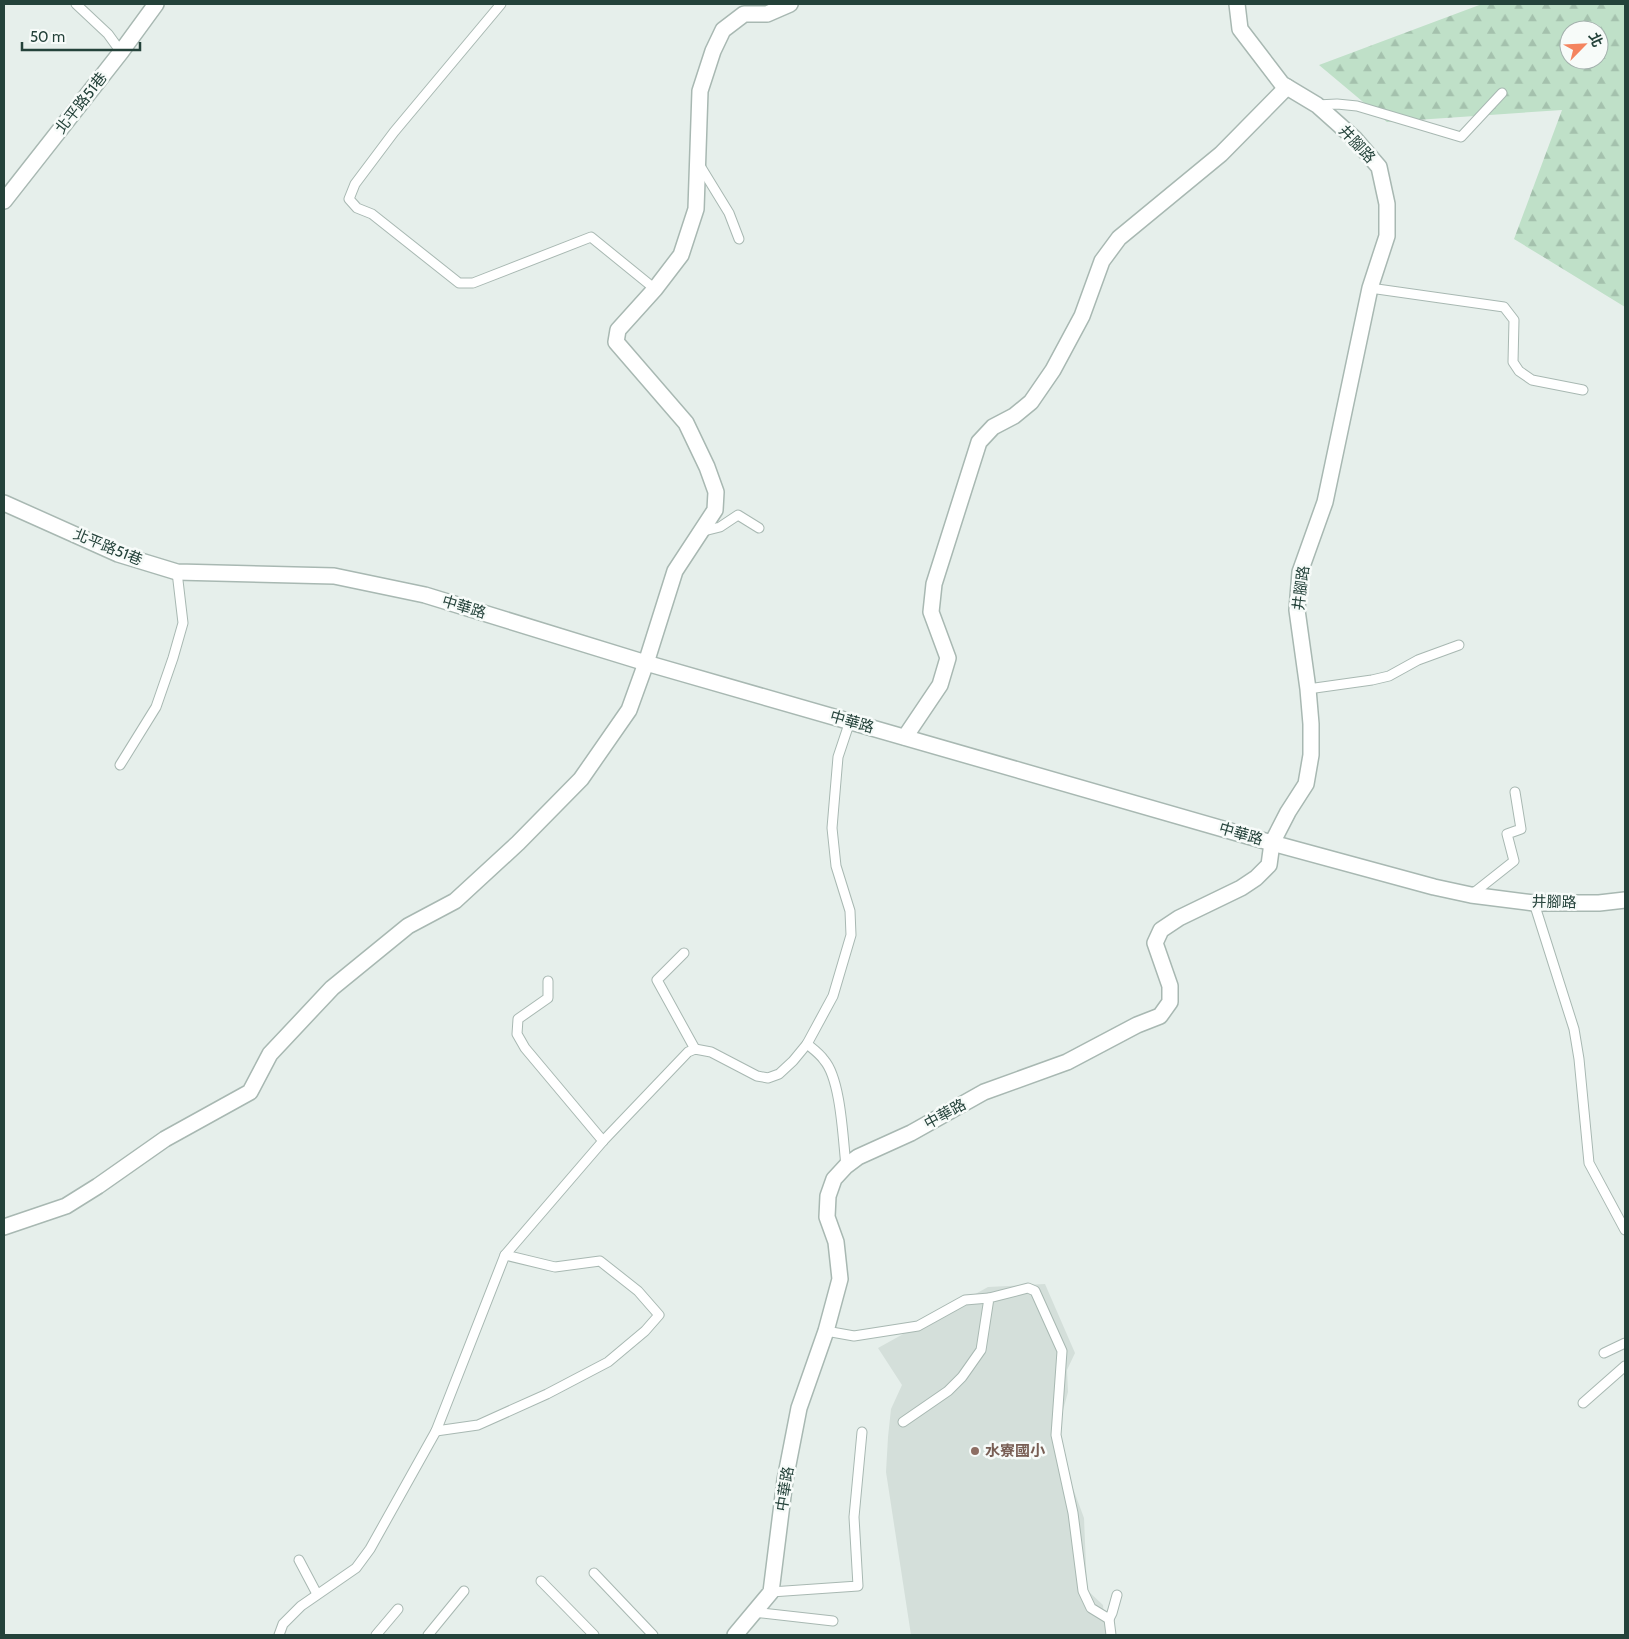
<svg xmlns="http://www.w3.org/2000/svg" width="1629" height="1639" viewBox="0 0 1629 1639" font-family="Cabin,'Noto Sans TC',sans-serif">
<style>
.built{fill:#d4dfda}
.forest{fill:url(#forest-firs);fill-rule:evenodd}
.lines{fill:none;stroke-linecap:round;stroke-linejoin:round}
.lane-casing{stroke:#a8b8b2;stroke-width:11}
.street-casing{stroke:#a8b8b2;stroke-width:18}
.lane{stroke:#fff;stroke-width:9}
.street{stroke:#fff;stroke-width:15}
.education-dot{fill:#8d6e63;stroke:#f7fbf9;stroke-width:2}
.labels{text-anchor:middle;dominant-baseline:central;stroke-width:5;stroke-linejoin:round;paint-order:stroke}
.street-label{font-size:15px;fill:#24423a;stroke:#f7fbf9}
.education-label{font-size:15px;font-weight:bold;fill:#785e54;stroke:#f7fbf9;text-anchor:start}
</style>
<defs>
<pattern id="forest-firs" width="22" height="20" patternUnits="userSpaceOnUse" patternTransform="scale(1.25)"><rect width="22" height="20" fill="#bfe0c8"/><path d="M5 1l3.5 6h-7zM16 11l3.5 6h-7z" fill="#a4c1ad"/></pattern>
</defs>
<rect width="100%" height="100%" fill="#e6efeb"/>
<polygon class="built" points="1045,1284 1075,1353 1067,1370 1068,1392 1059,1425 1064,1464 1084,1518 1087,1590 1103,1605 1106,1635 911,1635 886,1472 888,1437 891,1409 902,1385 878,1348 988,1287"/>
<path class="forest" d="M 1482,4 L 1625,4 L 1625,307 L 1514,239 L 1562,110 L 1387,122 L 1319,65 ZM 1569,30 L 1599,30 L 1599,60 L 1569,60 Z"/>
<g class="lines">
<g class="lane-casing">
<g id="lane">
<polyline points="76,4 108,34 121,52"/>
<polyline points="501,4 394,132 355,184 349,199 357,208 372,214 459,283 473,283 591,237 655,289"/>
<polyline points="1317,105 1337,104 1357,106 1461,137 1502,93"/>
<polyline points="699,164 729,213 739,239"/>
<polyline points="1370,288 1504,307 1514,320 1513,362 1519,371 1532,380 1583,390"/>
<polyline points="700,532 720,527 738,515 759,528"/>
<polyline points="1308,689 1372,680 1389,676 1418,660 1459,645"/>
<polyline points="120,765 156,707 173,658 183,623 177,572"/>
<polyline points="1471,895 1514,861 1507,834 1521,829 1515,792"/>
<polyline points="1534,903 1574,1029 1579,1059 1589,1163 1625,1230"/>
<polyline points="684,953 657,980 695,1049"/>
<polyline points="548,981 548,998 518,1019 517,1034 525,1048 603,1141"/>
<path d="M 807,1044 C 813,1049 820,1054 824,1060 C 841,1079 843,1140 846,1166"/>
<polyline points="826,1331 854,1336 918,1326 965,1300 989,1298"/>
<polyline points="1604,1353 1625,1343"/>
<polyline points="1583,1403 1625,1366"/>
<polyline points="903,1422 948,1391 962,1377 981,1350 989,1298 1028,1288 1035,1291 1062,1351 1056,1435 1073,1513 1083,1591 1091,1608 1109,1619 1112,1613 1117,1595"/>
<polyline points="436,1431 478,1425 547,1394 608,1362 645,1331 659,1315 638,1291 600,1261 555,1267 505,1255"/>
<polyline points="299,1560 317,1594"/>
<polyline points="594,1573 653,1635"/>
<polyline points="541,1581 594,1635"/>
<polyline points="771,1592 858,1586 854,1517 862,1432"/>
<polyline points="753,1612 833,1621"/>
<polyline points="1109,1619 1111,1635"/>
<polyline points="279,1635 283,1624 301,1606 356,1568 370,1549 436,1431 505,1255 603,1141 688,1052 695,1049 711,1052 757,1076 768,1078 779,1074 793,1061 807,1044 833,996 851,935 850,911 836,866 832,828 838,757 850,721"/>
<polyline points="376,1635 398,1609"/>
<polyline points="428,1635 464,1591"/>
</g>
</g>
<g class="street-casing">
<g id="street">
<polyline points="4,201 121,52 156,4"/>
<polyline points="4,503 118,554 177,572 334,576 425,595 646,663 1272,843 1434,887 1471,895 1534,903 1599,903 1625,900"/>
<polyline points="905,737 940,685 948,658 931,612 934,584 979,442 993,427 1014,416 1031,402 1053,370 1082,316 1102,261 1119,238 1221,154 1287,87"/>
<polyline points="4,1227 66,1206 98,1186 165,1139 250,1092 270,1054 332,988 408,926 455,901 518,843 581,779 629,710 646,663 675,571 715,510 716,492 707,467 686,423 616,342 618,330 655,289 681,255 696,209 700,91 713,51 723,30 744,14 767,14 790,4"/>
<polyline points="735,1635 771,1592 785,1480 799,1408 826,1331 840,1279 836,1242 827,1217 828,1196 834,1179 846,1166 858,1157 911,1133 984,1092 1067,1062 1137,1025 1160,1016 1170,1002 1170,986 1155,943 1161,930 1179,918 1241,888 1256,878 1269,865 1272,843 1288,812 1306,784 1311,755 1311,724 1308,689 1297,610 1300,572 1325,502 1370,288 1387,236 1387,204 1379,167 1354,138 1317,105 1282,84 1240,29 1237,4"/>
</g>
</g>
<use href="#lane" class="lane"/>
<use href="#street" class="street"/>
</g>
<circle class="education-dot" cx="975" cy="1451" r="5"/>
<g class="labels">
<g class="street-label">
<text transform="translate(81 103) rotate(-52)">北平路51巷</text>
<text transform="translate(1357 144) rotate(47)">井腳路</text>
<text transform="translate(108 547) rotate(22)">北平路51巷</text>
<text transform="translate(1301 588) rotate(-83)">井腳路</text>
<text transform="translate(464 607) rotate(17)">中華路</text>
<text transform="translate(852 722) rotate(16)">中華路</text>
<text transform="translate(1241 834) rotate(16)">中華路</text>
<text transform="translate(1554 902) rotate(1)">井腳路</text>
<text transform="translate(945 1114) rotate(-29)">中華路</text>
<text transform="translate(785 1489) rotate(-81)">中華路</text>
</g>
<g class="education-label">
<text x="985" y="1451">水寮國小</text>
</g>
</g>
<rect width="1629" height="1639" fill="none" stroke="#24423a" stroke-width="10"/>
<g transform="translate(1584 45) rotate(66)"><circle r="24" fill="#f7fbf9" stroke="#a3b1ad"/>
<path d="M0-4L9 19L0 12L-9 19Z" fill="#f4845f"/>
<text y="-8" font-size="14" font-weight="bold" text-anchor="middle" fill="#24423a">北</text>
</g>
<path d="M22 42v8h118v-8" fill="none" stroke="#24423a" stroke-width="2.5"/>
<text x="30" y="42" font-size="15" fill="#24423a" stroke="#f7fbf9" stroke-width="4" paint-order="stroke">50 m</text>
</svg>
